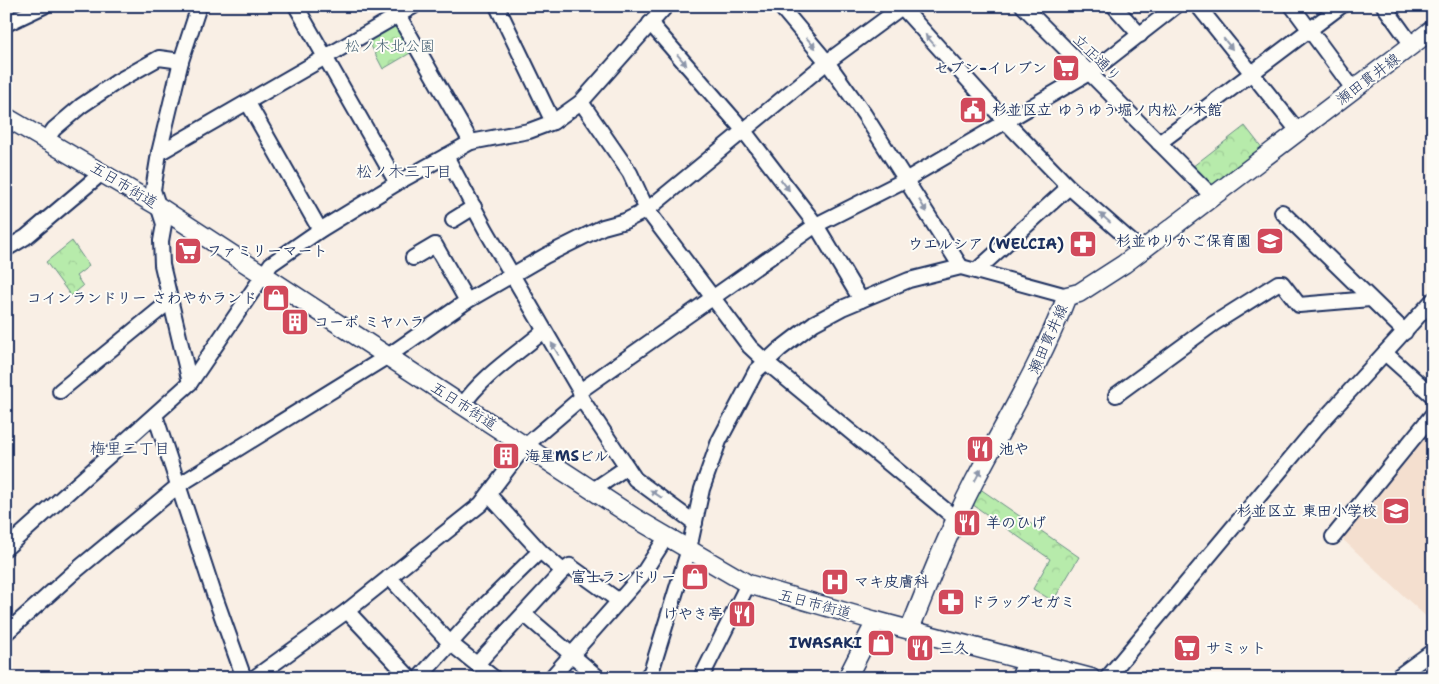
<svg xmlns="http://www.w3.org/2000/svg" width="1439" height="684" viewBox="0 0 1439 684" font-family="'Shantell Sans','Klee One',sans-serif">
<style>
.built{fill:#f4dfcf}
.forest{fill:url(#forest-crowns);stroke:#698d84}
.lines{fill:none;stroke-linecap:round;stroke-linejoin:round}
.minor-casing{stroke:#1b2f5e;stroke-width:18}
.major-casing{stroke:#1b2f5e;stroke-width:21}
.minor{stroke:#fdfcf7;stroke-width:14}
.major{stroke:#fdfcf7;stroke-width:18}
.oneway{fill:#8c96aa}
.labels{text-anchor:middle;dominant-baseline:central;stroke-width:4;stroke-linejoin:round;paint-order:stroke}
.park-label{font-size:15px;fill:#425e71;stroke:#fdfcf7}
.street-label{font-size:15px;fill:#1b2f5e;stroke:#fdfcf7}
.poi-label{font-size:15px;font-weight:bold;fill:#1b2f5e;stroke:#fdfcf7;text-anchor:start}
.neighbourhood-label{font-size:16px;fill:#1b2f5e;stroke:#fdfcf7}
</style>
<defs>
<pattern id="forest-crowns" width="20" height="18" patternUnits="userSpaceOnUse" patternTransform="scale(1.25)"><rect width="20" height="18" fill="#b7ebab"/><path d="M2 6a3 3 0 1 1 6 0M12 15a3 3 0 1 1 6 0" fill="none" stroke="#9dca96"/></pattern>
</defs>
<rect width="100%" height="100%" fill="#f9efe5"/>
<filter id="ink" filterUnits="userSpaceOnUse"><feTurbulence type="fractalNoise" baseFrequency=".02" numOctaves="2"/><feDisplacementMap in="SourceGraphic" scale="10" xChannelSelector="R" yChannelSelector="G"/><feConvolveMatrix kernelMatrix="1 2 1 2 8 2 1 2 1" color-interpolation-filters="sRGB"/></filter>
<g filter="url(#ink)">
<polygon class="built" points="1433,423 1433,623 1338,535"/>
<g class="forest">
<polygon points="396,23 412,52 383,69 368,40"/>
<polygon points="1245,126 1263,149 1212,187 1192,167"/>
<polygon points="72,241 89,266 76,276 83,286 71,296 46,262"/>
<polygon points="976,486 1079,557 1053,601 1033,589 1050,559 969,502"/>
</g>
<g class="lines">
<g class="minor-casing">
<g id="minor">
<polyline points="296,6 397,183"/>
<polyline points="393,6 471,142"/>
<polyline points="497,6 553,122"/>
<polyline points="780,6 827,62 864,114 961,267"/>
<polyline points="901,6 1005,121 1069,187 1142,251"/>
<polyline points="1023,6 1212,196"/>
<polyline points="1114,6 1140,35"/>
<polyline points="1198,6 1298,131"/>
<polyline points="1292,6 1354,90"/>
<polyline points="1384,6 1412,45"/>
<polyline points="650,23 744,131 816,225 861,300"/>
<polyline points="6,24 44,6"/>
<polyline points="581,102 630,173 647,210 750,347 765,361 956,519"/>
<polyline points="248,103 320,230"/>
<polyline points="46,140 54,129 81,106 118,81 159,58 181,61"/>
<polyline points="1159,143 1341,6"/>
<polyline points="159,153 414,6"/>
<polyline points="446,156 486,230 580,391"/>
<polyline points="1282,212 1405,332"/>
<polyline points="453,220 474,207"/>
<polyline points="6,249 26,237 103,172"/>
<polyline points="413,258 435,245 467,301"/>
<polyline points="976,271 1069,187"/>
<polyline points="1385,353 1433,396"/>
<polyline points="190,383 162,265 161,241 164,224 153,190 159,153 181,61 199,6"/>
<polyline points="60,391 170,301"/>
<polyline points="1116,395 1213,324 1278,283 1282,283 1299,305 1370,299"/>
<polyline points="581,398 635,479 695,523"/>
<path d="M 462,406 C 482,376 517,354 544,331"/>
<polyline points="155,415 214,594 244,678"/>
<polyline points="593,490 627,467"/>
<polyline points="1333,537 1433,414"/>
<polyline points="6,548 190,383 271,264 320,230 397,183 471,142 529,131 553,122 581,102 666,6"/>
<polyline points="563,571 570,566 619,601"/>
<polyline points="389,577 450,643 494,678"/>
<polyline points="347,611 410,678"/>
<polyline points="524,614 599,678"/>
<polyline points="6,633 73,573 179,485 388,356 467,301 545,256 603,227 625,221 647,210 827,62 903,6"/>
<polyline points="477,664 563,571 540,551 489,495"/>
<polyline points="254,678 347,611 481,504 525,446 581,398 580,391 816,225 907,179 1094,70 1176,6"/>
<polyline points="419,678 485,605 540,551"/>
<polyline points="551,678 642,575 667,536"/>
<polyline points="645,678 651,672 689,549 702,489 719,441 756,371 780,349 814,323 842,308 909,280 961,267 1067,296"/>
<polyline points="701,678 748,584"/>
<polyline points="1018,678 1025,662"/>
<polyline points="1107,678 1316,428 1433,300"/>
<polyline points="1396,678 1433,651"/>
</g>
</g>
<g class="major-casing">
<g id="major">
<polyline points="6,117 158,206 635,518 748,584 876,621 1091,678"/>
<path d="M 910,629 C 930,579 950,528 975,480 C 1007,419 1042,361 1067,296 L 1079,293 L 1124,264 L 1433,29"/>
<polyline points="847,678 876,621"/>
</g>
</g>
<use href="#minor" class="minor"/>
<use href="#major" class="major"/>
</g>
<defs><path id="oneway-solid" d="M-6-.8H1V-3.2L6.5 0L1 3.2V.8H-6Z" transform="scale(1.25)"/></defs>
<g class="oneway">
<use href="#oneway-solid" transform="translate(930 40) rotate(-131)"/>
<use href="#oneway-solid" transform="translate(811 43) rotate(49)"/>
<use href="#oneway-solid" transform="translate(1228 44) rotate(51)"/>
<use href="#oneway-solid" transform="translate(682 60) rotate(49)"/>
<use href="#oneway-solid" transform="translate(785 185) rotate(52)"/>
<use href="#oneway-solid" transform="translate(923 206) rotate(58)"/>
<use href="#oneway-solid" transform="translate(1105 218) rotate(-139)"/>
<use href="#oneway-solid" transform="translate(555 349) rotate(-121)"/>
<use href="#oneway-solid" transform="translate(978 475) rotate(-62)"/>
<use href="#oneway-solid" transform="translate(656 494) rotate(-146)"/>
</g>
</g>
<defs>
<g id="supermarket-square" transform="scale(1.4375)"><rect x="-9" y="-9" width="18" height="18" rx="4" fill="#d1495b" stroke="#fdfcf7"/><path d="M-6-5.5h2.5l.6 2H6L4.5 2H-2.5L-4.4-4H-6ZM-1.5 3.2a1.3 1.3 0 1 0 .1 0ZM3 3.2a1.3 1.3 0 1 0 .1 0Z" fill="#fff"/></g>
<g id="civic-square" transform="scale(1.4375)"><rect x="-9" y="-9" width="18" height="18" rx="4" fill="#d1495b" stroke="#fdfcf7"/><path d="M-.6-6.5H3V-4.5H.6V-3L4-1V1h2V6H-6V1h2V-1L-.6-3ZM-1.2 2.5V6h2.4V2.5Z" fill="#fff"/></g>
<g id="school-square" transform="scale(1.4375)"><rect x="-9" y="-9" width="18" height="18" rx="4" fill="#d1495b" stroke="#fdfcf7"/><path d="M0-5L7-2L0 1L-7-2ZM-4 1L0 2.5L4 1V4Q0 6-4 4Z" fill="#fff"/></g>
<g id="pharmacy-square" transform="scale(1.4375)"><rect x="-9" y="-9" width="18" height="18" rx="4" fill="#d1495b" stroke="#fdfcf7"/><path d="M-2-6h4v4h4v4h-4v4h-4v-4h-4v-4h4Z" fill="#fff"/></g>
<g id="shop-square" transform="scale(1.4375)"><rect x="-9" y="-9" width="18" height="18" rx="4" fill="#d1495b" stroke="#fdfcf7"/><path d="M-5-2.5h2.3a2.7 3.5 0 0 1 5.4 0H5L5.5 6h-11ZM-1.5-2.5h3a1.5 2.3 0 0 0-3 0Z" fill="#fff"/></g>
<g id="building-square" transform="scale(1.4375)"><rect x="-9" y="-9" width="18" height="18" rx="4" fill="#d1495b" stroke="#fdfcf7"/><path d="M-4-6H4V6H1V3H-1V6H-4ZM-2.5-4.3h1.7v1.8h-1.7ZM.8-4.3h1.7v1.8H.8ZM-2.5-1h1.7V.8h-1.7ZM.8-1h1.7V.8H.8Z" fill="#fff"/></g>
<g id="restaurant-square" transform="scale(1.4375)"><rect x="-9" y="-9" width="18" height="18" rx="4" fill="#d1495b" stroke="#fdfcf7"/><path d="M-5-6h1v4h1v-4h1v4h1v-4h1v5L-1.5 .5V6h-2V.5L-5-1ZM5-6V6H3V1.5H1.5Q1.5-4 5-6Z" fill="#fff"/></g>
<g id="hospital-square" transform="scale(1.4375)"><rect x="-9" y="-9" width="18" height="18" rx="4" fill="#d1495b" stroke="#fdfcf7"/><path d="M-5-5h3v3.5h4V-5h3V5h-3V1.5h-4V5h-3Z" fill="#fff"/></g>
</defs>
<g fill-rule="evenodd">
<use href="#supermarket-square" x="1066" y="68"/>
<use href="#civic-square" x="973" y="110"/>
<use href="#school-square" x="1270" y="241"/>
<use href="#pharmacy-square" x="1083" y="244"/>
<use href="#supermarket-square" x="188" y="251"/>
<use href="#shop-square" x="276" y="298"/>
<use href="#building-square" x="295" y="322"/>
<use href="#restaurant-square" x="980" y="449"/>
<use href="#building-square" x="506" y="456"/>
<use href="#school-square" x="1396" y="511"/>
<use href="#restaurant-square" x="967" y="523"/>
<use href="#shop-square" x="695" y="577"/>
<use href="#hospital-square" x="835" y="582"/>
<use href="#pharmacy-square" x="951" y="602"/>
<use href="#restaurant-square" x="742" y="614"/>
<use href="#shop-square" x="881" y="643"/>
<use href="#restaurant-square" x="920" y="648"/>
<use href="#supermarket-square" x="1187" y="648"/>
</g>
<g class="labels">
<g class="park-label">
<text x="390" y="46">松ノ木北公園</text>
</g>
<g class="street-label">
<text transform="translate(1097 58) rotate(45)">立正通り</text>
<text transform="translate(1368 79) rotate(-37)">瀬田貫井線</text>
<text transform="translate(124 185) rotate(31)">五日市街道</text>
<text transform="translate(1048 339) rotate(-66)">瀬田貫井線</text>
<text transform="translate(464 406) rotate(33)">五日市街道</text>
<text transform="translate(815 604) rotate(15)">五日市街道</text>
</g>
<g class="poi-label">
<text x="1047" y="68" text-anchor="end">セブン-イレブン</text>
<text x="992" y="110">杉並区立 ゆうゆう堀ノ内松ノ木館</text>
<text x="1251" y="241" text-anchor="end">杉並ゆりかご保育園</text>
<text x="1064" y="244" text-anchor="end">ウエルシア (WELCIA)</text>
<text x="207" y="251">ファミリーマート</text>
<text x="257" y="298" text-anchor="end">コインランドリー さわやかランド</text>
<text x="314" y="322">コーポ ミヤハラ</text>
<text x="999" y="449">池や</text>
<text x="525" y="456">海星MSビル</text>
<text x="1377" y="511" text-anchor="end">杉並区立 東田小学校</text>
<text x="986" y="523">羊のひげ</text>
<text x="676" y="577" text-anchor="end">富士ランドリー</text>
<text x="854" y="582">マキ皮膚科</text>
<text x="970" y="602">ドラッグセガミ</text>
<text x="723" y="614" text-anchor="end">けやき亭</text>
<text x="862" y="643" text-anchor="end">IWASAKI</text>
<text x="939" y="648">三久</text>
<text x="1206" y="648">サミット</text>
</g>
<g class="neighbourhood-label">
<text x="404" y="171">松ノ木三丁目</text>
<text x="130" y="448">梅里二丁目</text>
</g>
</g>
<rect width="1439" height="684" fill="none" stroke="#fdfcf7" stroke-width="25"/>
<rect x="12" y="12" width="1414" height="659" fill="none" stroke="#1b2f5e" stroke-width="2" filter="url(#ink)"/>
</svg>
